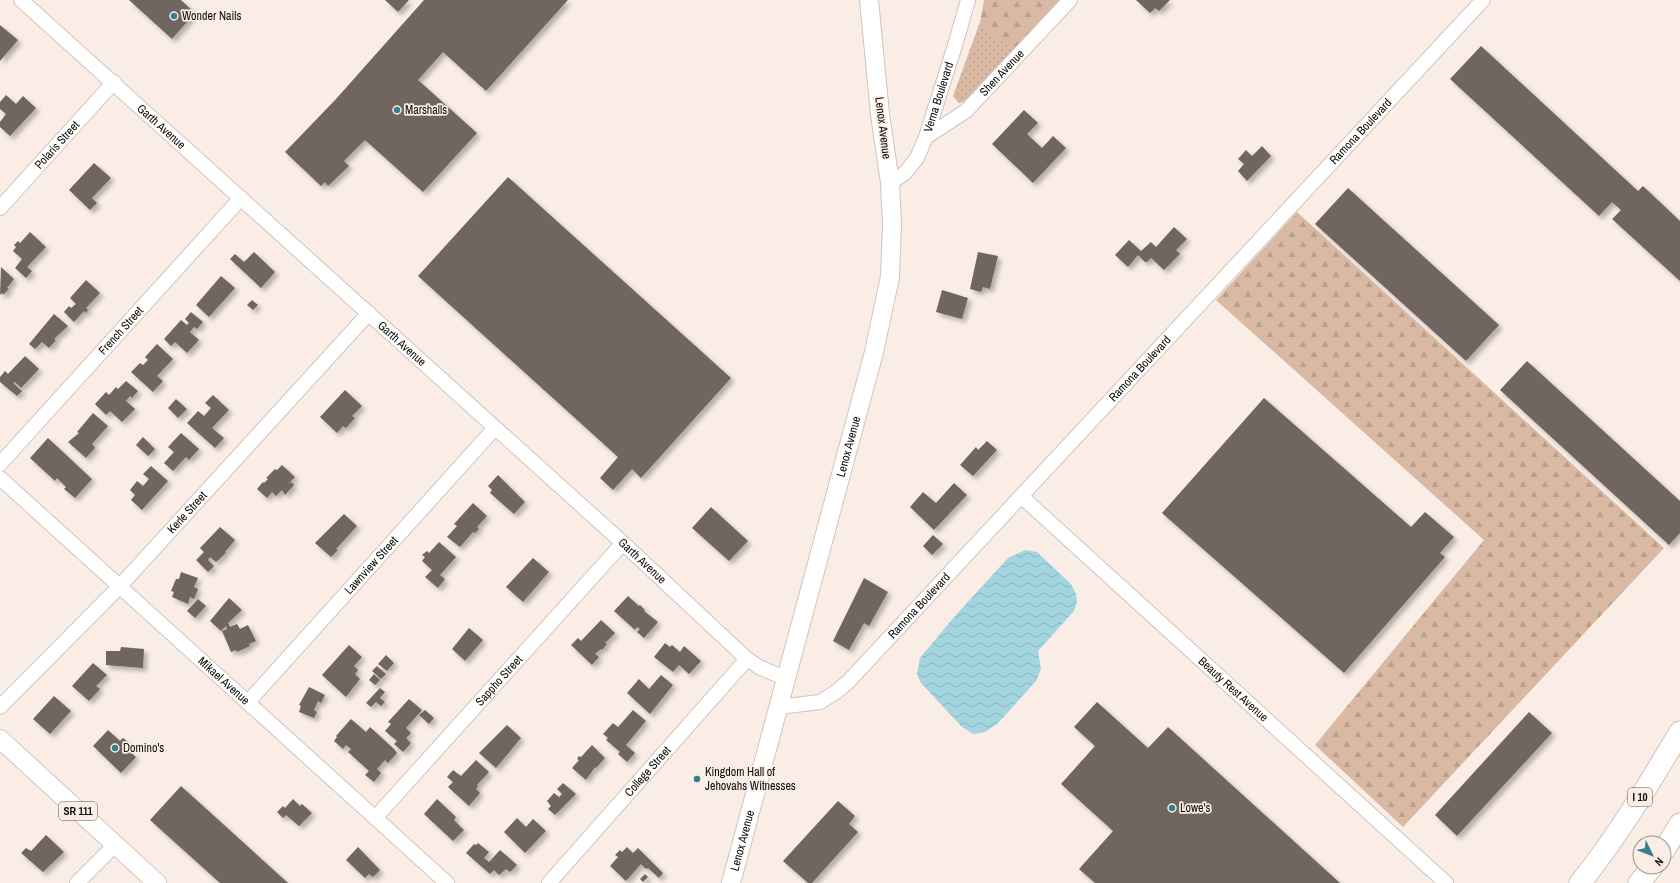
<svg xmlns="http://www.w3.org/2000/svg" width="1680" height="883" viewBox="0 0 1680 883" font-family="'Archivo Narrow',sans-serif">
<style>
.grass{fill:url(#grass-dots)}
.forest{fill:url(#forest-firs)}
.water{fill:url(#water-waves)}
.building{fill:#6f655e;filter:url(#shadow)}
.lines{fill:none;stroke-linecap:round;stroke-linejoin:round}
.minor-casing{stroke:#d0c4bc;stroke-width:16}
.major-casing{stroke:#d0c4bc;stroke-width:20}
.highway-casing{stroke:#d0c4bc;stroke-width:23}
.minor{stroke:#fff;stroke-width:14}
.major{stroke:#fff;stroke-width:18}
.highway{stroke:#fff;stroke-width:21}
.poi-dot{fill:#3a7e8d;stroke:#f9ede5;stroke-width:1.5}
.labels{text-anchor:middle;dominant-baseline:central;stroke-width:3.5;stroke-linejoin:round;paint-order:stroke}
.shield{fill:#f9ede5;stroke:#56504c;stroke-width:1}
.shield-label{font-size:11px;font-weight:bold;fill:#100d0a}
.poi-label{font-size:12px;fill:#100d0a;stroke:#f9ede5;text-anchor:start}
.street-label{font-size:12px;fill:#100d0a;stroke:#f9ede5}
</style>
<defs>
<pattern id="grass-dots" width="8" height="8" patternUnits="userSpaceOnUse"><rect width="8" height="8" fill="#d9b9a3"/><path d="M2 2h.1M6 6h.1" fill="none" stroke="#b99e8b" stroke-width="1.8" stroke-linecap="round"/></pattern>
<pattern id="forest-firs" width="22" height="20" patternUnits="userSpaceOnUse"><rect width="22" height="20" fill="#d9b9a3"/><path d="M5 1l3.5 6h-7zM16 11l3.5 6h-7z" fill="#b99e8b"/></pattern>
<pattern id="water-waves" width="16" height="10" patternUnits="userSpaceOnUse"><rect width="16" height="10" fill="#a2d5e0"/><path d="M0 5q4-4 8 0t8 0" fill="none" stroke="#8ab6bf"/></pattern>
<filter id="shadow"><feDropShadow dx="3.5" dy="3.5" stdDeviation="2" flood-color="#0004"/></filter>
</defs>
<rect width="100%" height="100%" fill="#f9ede5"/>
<polygon class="grass" points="980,22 1013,51 966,101 959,103 953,96"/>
<g class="forest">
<polygon points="984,0 1062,0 1013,51 980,22"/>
<polygon points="1297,212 1664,548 1403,827 1315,745 1484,540 1216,300"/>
</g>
<polygon class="water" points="1025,550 1037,552 1071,584 1076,594 1077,602 1074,611 1038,651 1041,669 1036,681 998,723 985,732 973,734 961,726 921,683 917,674 920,658 955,616 1008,558"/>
<g class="building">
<polygon points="129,0 181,0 195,13 172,39"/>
<polygon points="385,0 409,0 398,12"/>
<polygon points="424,0 568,0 486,91 443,52 418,80 477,133 423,192 365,140 344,161 349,166 328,186 325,182 321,186 285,152 336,99"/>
<polygon points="1136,0 1170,0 1159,11 1155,8 1150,13"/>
<polygon points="0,25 18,40 0,61"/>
<polygon points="1481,46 1638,191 1643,186 1680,221 1680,281 1612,219 1621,210 1612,202 1599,216 1450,79"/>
<polygon points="6,95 16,104 23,96 36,108 10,136 0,127 0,122 6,114 0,109 0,102"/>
<polygon points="1024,110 1038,123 1027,134 1042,148 1053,136 1066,148 1033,183 992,144"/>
<polygon points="1262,146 1271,156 1247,181 1238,171 1244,164 1238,159 1246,150 1252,156"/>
<polygon points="94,163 111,178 92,198 97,203 90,210 69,190"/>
<polygon points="508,177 731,378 641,478 632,469 613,490 600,478 618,457 418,276"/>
<polygon points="1348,188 1499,325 1466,361 1315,224"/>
<polygon points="1174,227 1187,239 1176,250 1180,254 1164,270 1151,258 1147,262 1145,262 1138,255 1128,267 1115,255 1129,240 1141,251 1151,242 1156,247"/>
<polygon points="30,232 46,247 27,267 32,271 26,278 15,268 22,259 13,251 16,247 14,245 18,241 20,243"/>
<polygon points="254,252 275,272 261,288 230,259 235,254 244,262"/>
<polygon points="978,252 998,256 990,289 983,287 981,292 970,289"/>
<polygon points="1,267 14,279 7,288 9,289 3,295 2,293 0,295"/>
<polygon points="221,276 235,288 209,317 196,305"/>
<polygon points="86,280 100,293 86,308 88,310 86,313 84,311 74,322 64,312 69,306 71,308 76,304 70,298"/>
<polygon points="942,290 968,298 962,319 936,312"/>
<polygon points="252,300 258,305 253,310 247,305"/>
<polygon points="191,312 203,322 197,329 194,327 190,332 199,340 187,353 175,342 171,346 164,339 181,320 187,325 189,323 185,319"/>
<polygon points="54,314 68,326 54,339 56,340 49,348 42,342 35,349 29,344"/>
<polygon points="157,344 173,359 157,376 163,381 153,392 131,372 140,363 143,365 148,360 145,357"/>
<polygon points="25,356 39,369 21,388 15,382 13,383 22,391 17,396 0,382 0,377 5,371 8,374"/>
<polygon points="1527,361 1680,501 1680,533 1669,545 1500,390"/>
<polygon points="126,381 138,391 132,398 130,396 126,401 135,409 122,422 110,411 106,415 95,404 106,392 109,395 116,387 118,389"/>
<polygon points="345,390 362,406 352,416 355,418 346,428 343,426 337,433 320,417"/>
<polygon points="213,395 229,410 212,428 224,438 215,448 187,423 198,411 204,416 211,408 205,403"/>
<polygon points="1264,398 1411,527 1425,512 1454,537 1440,553 1445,557 1344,673 1162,513"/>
<polygon points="176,399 187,409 178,418 168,408"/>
<polygon points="93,413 108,426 92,444 95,448 86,458 68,442 79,433 77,432"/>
<polygon points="181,433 199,449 189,460 186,457 173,471 164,463 174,452 168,447"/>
<polygon points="143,437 155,449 148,456 136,445"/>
<polygon points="48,438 92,479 75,498 64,489 66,487 57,478 55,481 30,458"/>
<polygon points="987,441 997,450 973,476 960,465 976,447 978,450"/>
<polygon points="282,465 295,477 288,484 291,482 294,485 285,495 282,490 276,496 272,492 267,498 257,489 263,482 264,483 268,479 266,478 275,469 277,470"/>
<polygon points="151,466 168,481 142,510 131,500 135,495 130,490 137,481 143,486 149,479 143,474"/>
<polygon points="498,475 525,502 514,514 490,493 492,490 488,486"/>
<polygon points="954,483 967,495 934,530 910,507 923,492 936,503"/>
<polygon points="473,503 487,516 477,527 479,529 475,533 473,532 460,547 447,537 457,526 454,524"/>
<polygon points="711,507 748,541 729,561 692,528"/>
<polygon points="344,514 357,526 336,549 338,550 331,557 315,543"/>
<polygon points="220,527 235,540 225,552 226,553 216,562 210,557 208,560 214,566 208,572 196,560 204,552 200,548"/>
<polygon points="933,535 943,544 932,555 923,546"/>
<polygon points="439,542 456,557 440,575 445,579 438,588 425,577 432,570 422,561 425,557 422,555 427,551 429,553"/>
<polygon points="533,558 549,572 523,602 506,587"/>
<polygon points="181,572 198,578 194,587 198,589 194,599 190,597 188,604 172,597 174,592 171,591 176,579 179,579"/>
<polygon points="864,578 888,592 869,626 864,623 849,650 833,641"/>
<polygon points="628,596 639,606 640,605 645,610 644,611 658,622 644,638 637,632 640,629 637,627 635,630 614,611"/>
<polygon points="229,598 242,610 228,623 230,627 237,624 240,629 248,625 256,641 249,644 250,646 237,652 236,650 231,652 222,631 227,629 226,626 221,631 210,621"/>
<polygon points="198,599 206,606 195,618 187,611"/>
<polygon points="601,620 615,633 605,643 607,644 602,650 601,649 595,654 599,657 592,665 571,645 578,638 581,641"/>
<polygon points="469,628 483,640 465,661 452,649"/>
<polygon points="665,643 670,647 672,645 680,652 684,646 701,661 689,674 679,665 673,672 654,657"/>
<polygon points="349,645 362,657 354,666 358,670 355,674 360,679 346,697 322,675"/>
<polygon points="121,647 144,649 143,668 106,665 106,651 120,651"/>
<polygon points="386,655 394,663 387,671 378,664"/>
<polygon points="93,663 107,675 96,686 100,689 89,701 72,686"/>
<polygon points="377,666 386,674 381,679 372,671"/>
<polygon points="374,674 380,680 375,685 369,680"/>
<polygon points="661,675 673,685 650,714 627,693 639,679 649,689"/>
<polygon points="309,687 325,695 321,703 318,701 314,710 317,712 314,718 299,712 301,706 299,705"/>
<polygon points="380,688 385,692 380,698 385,702 381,706 376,702 371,707 366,703"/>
<polygon points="54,696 71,711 50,734 33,719"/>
<polygon points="409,699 422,710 406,728 411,733 406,738 411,743 403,752 394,744 397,741 385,731 391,724 388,722"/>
<polygon points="1097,702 1148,748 1168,727 1340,883 1095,883 1079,869 1113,831 1061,784 1095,746 1074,727"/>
<polygon points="425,710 434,718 429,724 419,715"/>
<polygon points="633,710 646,721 626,745 635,753 627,762 618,754 620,752 606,740 608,738 603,734 613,723 618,727"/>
<polygon points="1529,712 1552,733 1457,836 1435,815"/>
<polygon points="351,719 366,732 370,727 394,749 397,753 388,763 385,760 377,769 381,773 374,782 365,775 369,771 348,752 351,749 346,745 343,749 334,741 337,737 336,736"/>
<polygon points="507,725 521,738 496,768 479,753"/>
<polygon points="108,730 120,741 123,738 128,742 124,746 136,757 121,773 93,746"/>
<polygon points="592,745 605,758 596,768 595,767 586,780 572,768 579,760 577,759 579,756 581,757"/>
<polygon points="476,760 489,772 477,785 478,786 476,789 480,793 469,806 448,787 453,782 447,777 453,770 461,776"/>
<polygon points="563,783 576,794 555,815 548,809 551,806 547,801 554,793 559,797 562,794 557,789"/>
<polygon points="181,786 288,883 220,883 150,820"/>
<polygon points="293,799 300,806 302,804 312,813 299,826 286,815 283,818 277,812 283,806 285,808"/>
<polygon points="437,799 456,817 454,820 464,830 453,841 424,814"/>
<polygon points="838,801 855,816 849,824 858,832 812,883 808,883 783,861"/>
<polygon points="517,818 526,827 533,819 546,831 525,853 504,832"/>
<polygon points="46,835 64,852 43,872 21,853 26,848 31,851"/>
<polygon points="478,843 489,852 484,858 489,862 500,850 517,865 510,872 506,869 499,875 494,870 490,874 466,853 474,844 476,845"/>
<polygon points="358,847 380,870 373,877 369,874 365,878 346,860"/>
<polygon points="627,847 633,853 638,848 663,873 659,878 648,868 646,869 641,864 626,881 610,866 618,857 615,855 620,850 622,852"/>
<polygon points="645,874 648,877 643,882 640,879"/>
</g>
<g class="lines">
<g class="minor-casing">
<g id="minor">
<path id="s1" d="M 21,0 L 623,543 L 747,659 L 759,667 L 787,679"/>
<path id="s2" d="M 926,137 L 966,111 L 1070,0"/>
<path id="s3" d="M 890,183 L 905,173 L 917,158 L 926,137 L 956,42 L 968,0"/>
<path id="s4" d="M 0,208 L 114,82"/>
<path id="s5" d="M 0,464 L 241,198"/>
<path id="s6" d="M 0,478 L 447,883"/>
<path id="s7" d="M 1021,496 L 1446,883"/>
<path id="s8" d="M 248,702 L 495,428"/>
<path id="s9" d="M 0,707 L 120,586 L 369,313"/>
<path id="s10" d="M 779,707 L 820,702 L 836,692 L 848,682 L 1483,0"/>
<path id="s11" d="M 375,818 L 623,543"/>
<polyline points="77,883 115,845"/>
<path id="s12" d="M 549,883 L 747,659"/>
</g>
</g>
<g class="major-casing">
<g id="major">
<polyline points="0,739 157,883"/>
<path id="s13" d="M 731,883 L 874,352 L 890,277 L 892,224 L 890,183 L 880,114 L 869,0"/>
</g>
</g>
<g class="highway-casing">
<g id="highway">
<polyline points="1664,850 1680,824"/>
<path d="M 1580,883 C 1618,836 1649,784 1680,732"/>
<polyline points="1639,883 1652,867"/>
</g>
</g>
<use href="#minor" class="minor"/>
<use href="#major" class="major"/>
<use href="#highway" class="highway"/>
</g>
<g class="poi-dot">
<circle cx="174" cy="16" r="4"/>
<circle cx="397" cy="110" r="4"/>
<circle cx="115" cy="748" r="4"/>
<circle cx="697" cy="779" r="4"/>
<circle cx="1172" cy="808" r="4"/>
</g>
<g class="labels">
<g class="shield">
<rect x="1628" y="788" width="24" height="18" rx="3"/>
<rect x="59" y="802" width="38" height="18" rx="3"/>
</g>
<g class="shield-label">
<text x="1640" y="797">I 10</text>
<text x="78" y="811">SR 111</text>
</g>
<g class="poi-label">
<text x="182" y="16">Wonder Nails</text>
<text x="405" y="110">Marshalls</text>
<text x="123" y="748">Domino's</text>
<text x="705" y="772">Kingdom Hall of<tspan x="705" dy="14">Jehovahs Witnesses</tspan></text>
<text x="1180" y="808">Lowe's</text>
</g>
<g class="street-label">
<text stroke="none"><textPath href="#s2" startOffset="100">Shen Avenue</textPath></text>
<text stroke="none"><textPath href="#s3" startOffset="102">Verna Boulevard</textPath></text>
<text stroke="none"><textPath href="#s1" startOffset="189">Garth Avenue</textPath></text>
<text transform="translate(883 128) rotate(83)">Lenox Avenue</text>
<text stroke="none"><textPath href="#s10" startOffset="828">Ramona Boulevard</textPath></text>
<text stroke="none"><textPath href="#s4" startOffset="85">Polaris Street</textPath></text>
<text stroke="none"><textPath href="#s5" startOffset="180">French Street</textPath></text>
<text stroke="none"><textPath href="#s1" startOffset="513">Garth Avenue</textPath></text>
<text stroke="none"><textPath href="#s10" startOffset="504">Ramona Boulevard</textPath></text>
<text stroke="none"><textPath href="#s13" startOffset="452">Lenox Avenue</textPath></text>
<text stroke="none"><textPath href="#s9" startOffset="270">Kerle Street</textPath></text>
<text stroke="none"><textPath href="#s1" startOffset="837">Garth Avenue</textPath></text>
<text stroke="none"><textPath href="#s8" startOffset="184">Lawnview Street</textPath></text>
<text stroke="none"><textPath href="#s10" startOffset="180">Ramona Boulevard</textPath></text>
<text stroke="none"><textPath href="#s6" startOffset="302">Mikael Avenue</textPath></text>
<text stroke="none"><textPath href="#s11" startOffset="185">Sappho Street</textPath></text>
<text stroke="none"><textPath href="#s7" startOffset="287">Beauty Rest Avenue</textPath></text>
<text stroke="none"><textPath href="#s12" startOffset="149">College Street</textPath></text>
<text stroke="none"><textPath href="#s13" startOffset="44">Lenox Avenue</textPath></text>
</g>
</g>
<g transform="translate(1652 855) rotate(133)"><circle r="19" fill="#f9ede5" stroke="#9c938d"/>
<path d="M0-3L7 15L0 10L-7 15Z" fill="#3a7e8d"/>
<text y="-6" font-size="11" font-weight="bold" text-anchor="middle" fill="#100d0a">N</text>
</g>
</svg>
